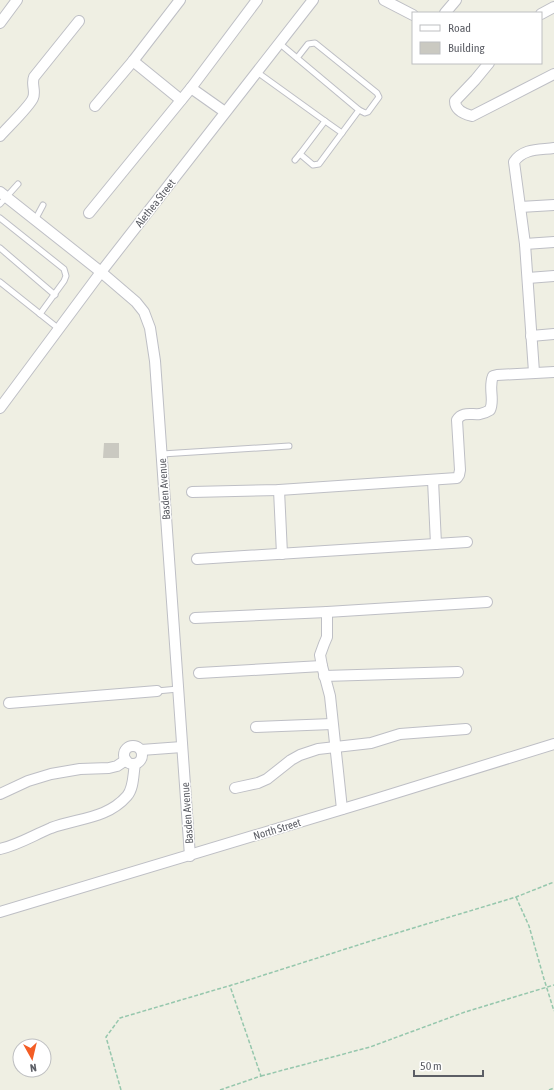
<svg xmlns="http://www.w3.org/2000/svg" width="554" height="1090" viewBox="0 0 554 1090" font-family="'Asap Condensed',sans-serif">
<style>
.building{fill:#cac9c1}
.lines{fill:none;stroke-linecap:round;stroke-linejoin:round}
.lane-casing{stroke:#bebfc5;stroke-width:7}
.street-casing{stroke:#bebfc5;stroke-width:12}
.path{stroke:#96c7ad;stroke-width:1.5;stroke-dasharray:4 2;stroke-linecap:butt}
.lane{stroke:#fff;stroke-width:5}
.street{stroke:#fff;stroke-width:10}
.labels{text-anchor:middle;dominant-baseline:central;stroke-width:3;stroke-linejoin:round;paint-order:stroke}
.street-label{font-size:11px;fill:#5c5e65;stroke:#fff}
</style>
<rect width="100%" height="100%" fill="#efefe3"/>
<polygon class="building" points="104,443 119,443 119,458 103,458"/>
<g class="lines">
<g class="lane-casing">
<g id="lane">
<polyline points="279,43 359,110 319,164 313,165 300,154 295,160"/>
<polyline points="297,58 308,44 315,43 377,93 379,97 368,112 365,113 359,110"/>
<polyline points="257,72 325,121 300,154"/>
<polyline points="325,121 342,133"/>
<polyline points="0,204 18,184"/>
<polyline points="0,218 64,269 66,276 64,281 40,314"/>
<polyline points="35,220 43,205"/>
<polyline points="0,248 55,295"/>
<polyline points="0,282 59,329"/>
<polyline points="162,454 289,446"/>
<polyline points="157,691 178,689"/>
</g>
</g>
<g class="street-casing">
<g id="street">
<polyline points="384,0 413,15"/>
<polyline points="445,13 456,0"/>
<polyline points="541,14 554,7"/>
<polyline points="0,23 17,0"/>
<polyline points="133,61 181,100"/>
<path d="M 489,63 L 475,80 L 455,101 C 455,110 464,114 472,116 L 554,74"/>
<polyline points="191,88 225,112"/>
<polyline points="95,106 133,61 180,0"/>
<path d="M 0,136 C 7,128 30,106 33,98 C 36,91 31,84 34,77 L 79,21"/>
<polyline points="0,192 101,272 136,302 144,312 150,328 155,361 190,856"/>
<polyline points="520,207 554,205"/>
<polyline points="89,213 191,88 257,0"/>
<polyline points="525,244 554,242"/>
<polyline points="528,278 554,276"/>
<polyline points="531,336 554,334"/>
<path d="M 534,372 L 525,244 L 514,162 C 523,148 540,150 554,148"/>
<polyline points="0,408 101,272 313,0"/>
<polyline points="433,480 436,544"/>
<polyline points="279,490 282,554"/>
<path d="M 192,492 L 279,490 L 457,478 L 459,475 L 460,470 L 457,420 C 462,411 472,415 480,414 C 484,413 487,412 490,410 C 495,400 488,388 493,376 L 497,375 L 554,372"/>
<polyline points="197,559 467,542"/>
<polyline points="327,612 327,637 324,644 320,655 322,666 330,696 342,809"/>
<polyline points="195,618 327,612 487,602"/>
<polyline points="199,673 322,666"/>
<polyline points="324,676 458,672"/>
<polyline points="9,703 157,691"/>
<polyline points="256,727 332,724"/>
<circle cx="133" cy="755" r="9"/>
<polyline points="141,750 182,747"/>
<polyline points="235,788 258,783 267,779 291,760 300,755 318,749 371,743 400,734 466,729"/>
<polyline points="0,794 28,781 51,774 80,769 109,768 117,766 126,760"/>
<path d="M 0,849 C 18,845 34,835 51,828 C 78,818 107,819 127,796 C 134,788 133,774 135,764"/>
<polyline points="0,912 376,799 554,744"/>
</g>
</g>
<g class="path">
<polyline points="516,897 529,926 544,979 554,1011"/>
<polyline points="261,1076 370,1047 465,1012 554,985"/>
<polyline points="121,1090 106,1037 120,1018 242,982 377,939 516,897 554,882"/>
<polyline points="220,1090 261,1076 230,986"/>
<polyline points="549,1090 554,1088"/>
</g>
<use href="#lane" class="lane"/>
<use href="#street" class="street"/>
</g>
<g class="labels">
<g class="street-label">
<text transform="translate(155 203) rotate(-52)">Alethea Street</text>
<text transform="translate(164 489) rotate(-94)">Basden Avenue</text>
<text transform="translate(187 813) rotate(-94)">Basden Avenue</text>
<text transform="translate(277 829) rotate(-17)">North Street</text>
</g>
</g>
<rect x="412" y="12" width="130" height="52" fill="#ffffff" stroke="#bebfc1"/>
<rect x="420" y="25" width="20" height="6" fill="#ffffff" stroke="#bebfc1"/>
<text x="448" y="32" font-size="12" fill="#5c5e65">Road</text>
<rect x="420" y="42" width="20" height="12" fill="#cac9c1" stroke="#bebfc1"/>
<text x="448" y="52" font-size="12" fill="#5c5e65">Building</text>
<g transform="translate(32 1058) rotate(172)"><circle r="19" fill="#ffffff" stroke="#bebfc1"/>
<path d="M0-3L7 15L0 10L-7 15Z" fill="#f35d25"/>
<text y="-6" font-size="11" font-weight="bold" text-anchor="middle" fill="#5c5e65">N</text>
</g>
<path d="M414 1070v6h69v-6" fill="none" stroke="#5c5e65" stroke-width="2"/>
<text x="420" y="1070" font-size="12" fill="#5c5e65" stroke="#ffffff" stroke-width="3" paint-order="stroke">50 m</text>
</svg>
